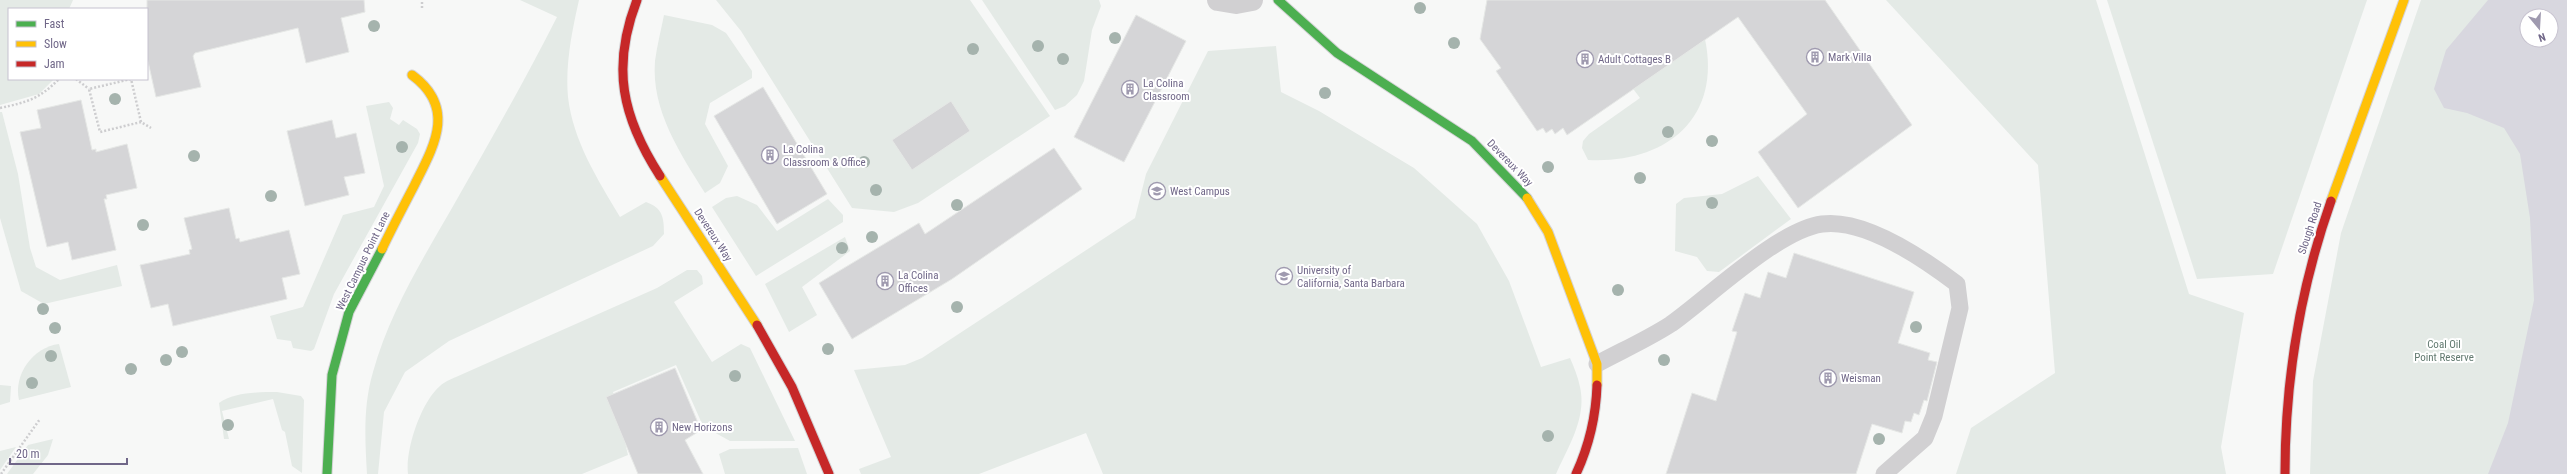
<svg xmlns="http://www.w3.org/2000/svg" width="2567" height="474" viewBox="0 0 2567 474" font-family="'Roboto Condensed',sans-serif">
<style>
.green{fill:#e4eae6;fill-rule:evenodd}
.water{fill:#d8d7df;fill-rule:evenodd}
.building{fill:#d5d5d7;stroke:#e6e8e6}
.lines{fill:none;stroke-linecap:round;stroke-linejoin:round}
.fast-casing{stroke:#d4d3d6;stroke-width:11}
.slow-casing{stroke:#d4d3d6;stroke-width:11}
.jam-casing{stroke:#d4d3d6;stroke-width:11}
.path{stroke:#cdcdcf;stroke-width:2.5;stroke-dasharray:2 2;stroke-linecap:butt}
.lane{stroke:#d1d0d2;stroke-width:17}
.street{stroke:#d1d0d2;stroke-width:22}
.fast{stroke:#4caf50;stroke-width:9}
.slow{stroke:#ffc107;stroke-width:9}
.jam{stroke:#c62828;stroke-width:9}
.tree{fill:#a5b3ad}
.labels{text-anchor:middle;dominant-baseline:central;stroke-width:4;stroke-linejoin:round;paint-order:stroke}
.poi-label{font-size:11px;fill:#706788;stroke:#fff;text-anchor:start}
.street-label{font-size:11px;fill:#706788;stroke:#fff}
.park-label{font-size:11px;fill:#627a70;stroke:#fff}
</style>
<rect width="100%" height="100%" fill="#f7f8f7"/>
<g class="green">
<polygon points="0,0 73,0 69,9 9,9 9,79 54,79 39,94 0,105"/>
<path d="M 520,0 L 579,0 C 572,31 565,65 568,97 C 573,141 598,180 620,217 L 646,202 C 663,208 664,218 664,234 L 653,246 L 449,341 L 405,372 L 384,412 L 378,474 L 367,474 C 365,439 363,406 373,372 C 389,314 422,260 452,208 C 488,145 524,82 557,17 Z"/>
<polygon points="716,0 970,0 1050,116 918,203 894,212 852,208 741,31"/>
<polygon points="982,0 1099,0 1101,6 1092,30 1084,81 1077,95 1065,106 1055,110"/>
<polygon points="1886,0 2096,0 2189,294 2244,313 2221,447 2226,474 1956,474 1971,428 2055,373 2038,165"/>
<polygon points="2107,0 2367,0 2273,274 2197,279"/>
<path d="M 2421,0 L 2567,0 L 2567,474 L 2310,474 L 2313,381 L 2341,233 ZM 2527,16 L 2551,16 L 2551,40 L 2527,40 Z"/>
<path d="M 664,15 L 712,25 L 726,33 L 752,71 L 752,78 L 710,103 L 705,124 L 728,166 L 720,183 L 705,193 C 680,153 651,110 655,61 C 657,46 661,30 664,15 Z"/>
<path d="M 1705,39 C 1722,120 1664,164 1588,160 L 1582,148 L 1583,141 L 1589,134 L 1640,98 L 1628,82 Z"/>
<path d="M 1276,46 L 1281,92 L 1319,111 L 1414,168 L 1477,224 L 1509,281 L 1541,367 L 1570,358 C 1574,367 1578,377 1580,387 C 1587,418 1568,447 1556,474 L 1103,474 L 1086,433 L 979,474 L 861,474 L 859,469 L 891,457 L 854,370 L 905,365 L 922,358 L 1135,218 L 1146,174 L 1208,51 Z"/>
<polygon points="389,102 393,108 390,119 399,125 403,120 417,129 420,134 418,143 334,294 314,349 311,351 293,348 291,341 277,339 270,316 303,307 343,215 374,207 384,186 366,106"/>
<polygon points="0,112 2,112 18,174 30,248 36,267 60,280 117,265 122,286 44,304 21,291 0,218"/>
<polygon points="1758,176 1791,219 1719,272 1707,271 1697,257 1675,251 1676,204 1684,198 1722,194"/>
<polygon points="737,196 757,205 777,231 828,199 843,215 843,222 756,276 712,207 726,198"/>
<polygon points="845,237 850,251 802,287 817,315 789,332 765,284"/>
<path d="M 687,270 L 697,270 L 702,276 L 703,284 L 674,302 L 712,362 L 741,344 L 750,348 L 795,441 L 730,441 L 703,426 L 676,365 L 613,392 L 628,455 L 582,474 L 408,474 C 405,450 421,402 440,386 C 444,382 451,379 456,377 L 657,288 Z"/>
<path d="M 59,344 L 71,387 L 19,400 C 13,375 33,347 59,344 Z"/>
<polygon points="0,385 11,386 10,402 0,405"/>
<path d="M 277,392 L 301,396 L 304,400 L 302,473 L 292,466 L 285,432 L 282,430 L 273,399 L 222,411 L 229,439 L 224,439 L 219,403 C 234,392 259,392 277,392 Z"/>
<polygon points="53,439 48,455 33,474 7,474 28,445"/>
<polygon points="16,447 0,470 0,451"/>
<polygon points="798,448 807,474 725,474 719,454 730,449"/>
</g>
<path class="water" d="M 2488,0 L 2567,0 L 2567,474 L 2488,474 L 2508,423 L 2534,300 L 2530,218 L 2520,154 L 2504,128 L 2467,113 L 2444,108 L 2434,89 L 2446,50 ZM 2527,16 L 2551,16 L 2551,40 L 2527,40 Z"/>
<g class="building">
<polygon points="147,0 364,0 365,12 341,18 349,52 306,63 298,28 195,53 193,56 201,87 156,97 147,57"/>
<polygon points="1487,0 1825,0 1912,125 1798,208 1758,152 1807,114 1738,17 1567,135 1563,128 1555,134 1552,129 1546,133 1543,128 1537,131 1496,71 1501,68 1480,39"/>
<polygon points="1136,15 1186,41 1124,162 1074,137"/>
<polygon points="763,87 827,194 777,224 714,116"/>
<polygon points="81,100 92,150 96,149 96,152 127,144 137,188 106,195 107,199 104,199 116,250 72,260 68,242 47,247 20,132 41,128 37,110"/>
<polygon points="951,101 970,131 912,170 892,140"/>
<polygon points="332,120 336,138 356,133 365,173 344,177 349,195 305,206 287,131"/>
<polygon points="1054,148 1082,189 952,279 852,339 819,283 919,223 925,234"/>
<polygon points="229,208 236,239 239,238 240,242 289,230 300,274 282,278 287,299 173,326 168,304 151,308 140,265 190,254 189,250 192,249 184,218"/>
<polygon points="1794,253 1914,292 1898,343 1930,353 1928,360 1937,362 1927,401 1924,400 1919,415 1914,413 1911,422 1905,421 1902,433 1872,424 1856,474 1666,474 1692,393 1716,401 1737,332 1732,331 1745,293 1760,298 1768,272 1786,278"/>
<polygon points="675,368 701,430 685,440 703,474 638,474 606,397"/>
</g>
<g class="lines">
<g class="fast-casing">
<g id="fast">
<polyline points="1278,0 1337,53 1472,141 1527,198"/>
<polyline points="327,474 332,375 349,312 382,249"/>
</g>
</g>
<g class="slow-casing">
<g id="slow">
<polyline points="660,176 757,325"/>
<polyline points="1527,198 1548,232 1597,364 1597,385"/>
<polyline points="2331,201 2404,0"/>
<path d="M 382,249 C 392,228 403,207 414,186 C 434,146 457,108 412,75"/>
</g>
</g>
<g class="jam-casing">
<g id="jam">
<path d="M 637,0 C 611,67 622,117 660,176"/>
<polyline points="757,325 792,387 829,474"/>
<path d="M 1576,474 C 1589,446 1596,416 1597,385"/>
<path d="M 2285,474 C 2285,381 2300,289 2331,201"/>
</g>
</g>
<g class="path">
<polyline points="422,8 422,0"/>
<polyline points="76,79 89,89"/>
<path d="M 0,108 C 28,102 39,99 59,79"/>
<polyline points="141,122 131,79 89,89 100,132 141,122 151,128"/>
<polyline points="1,474 40,419"/>
</g>
<path class="lane" d="M 1597,364 C 1621,351 1648,339 1671,324 C 1709,297 1778,230 1822,224 C 1865,218 1924,259 1957,284 L 1960,308 L 1934,416 L 1925,438 L 1884,474"/>
<polyline class="street" points="1218,0 1236,3 1252,0"/>
<use href="#fast" class="fast"/>
<use href="#slow" class="slow"/>
<use href="#jam" class="jam"/>
</g>
<g class="tree">
<circle cx="1420" cy="8" r="6"/>
<circle cx="374" cy="26" r="6"/>
<circle cx="1115" cy="38" r="6"/>
<circle cx="1454" cy="43" r="6"/>
<circle cx="1038" cy="46" r="6"/>
<circle cx="973" cy="49" r="6"/>
<circle cx="1063" cy="59" r="6"/>
<circle cx="1325" cy="93" r="6"/>
<circle cx="115" cy="99" r="6"/>
<circle cx="1668" cy="132" r="6"/>
<circle cx="1712" cy="141" r="6"/>
<circle cx="402" cy="147" r="6"/>
<circle cx="194" cy="156" r="6"/>
<circle cx="864" cy="162" r="6"/>
<circle cx="1548" cy="167" r="6"/>
<circle cx="1640" cy="178" r="6"/>
<circle cx="876" cy="190" r="6"/>
<circle cx="271" cy="196" r="6"/>
<circle cx="1712" cy="203" r="6"/>
<circle cx="957" cy="205" r="6"/>
<circle cx="143" cy="225" r="6"/>
<circle cx="872" cy="237" r="6"/>
<circle cx="842" cy="248" r="6"/>
<circle cx="1618" cy="290" r="6"/>
<circle cx="957" cy="307" r="6"/>
<circle cx="43" cy="309" r="6"/>
<circle cx="1916" cy="327" r="6"/>
<circle cx="55" cy="328" r="6"/>
<circle cx="828" cy="349" r="6"/>
<circle cx="182" cy="352" r="6"/>
<circle cx="51" cy="356" r="6"/>
<circle cx="166" cy="360" r="6"/>
<circle cx="1664" cy="360" r="6"/>
<circle cx="131" cy="369" r="6"/>
<circle cx="735" cy="376" r="6"/>
<circle cx="32" cy="383" r="6"/>
<circle cx="228" cy="425" r="6"/>
<circle cx="1548" cy="436" r="6"/>
<circle cx="1879" cy="439" r="6"/>
</g>
<defs>
<g id="building-ring" transform="scale(0.9)"><circle r="9.5" fill="#fff" stroke="#9f9aaf" stroke-width="1.5"/><path d="M-4-6H4V6H1V3H-1V6H-4ZM-2.5-4.3h1.7v1.8h-1.7ZM.8-4.3h1.7v1.8H.8ZM-2.5-1h1.7V.8h-1.7ZM.8-1h1.7V.8H.8Z" fill="#9f9aaf"/></g>
<g id="university-ring" transform="scale(0.9)"><circle r="9.5" fill="#fff" stroke="#9f9aaf" stroke-width="1.5"/><path d="M0-5L7-2L0 1L-7-2ZM-4 1L0 2.5L4 1V4Q0 6-4 4Z" fill="#9f9aaf"/></g>
</defs>
<g fill-rule="evenodd">
<use href="#building-ring" x="1815" y="57"/>
<use href="#building-ring" x="1585" y="59"/>
<use href="#building-ring" x="1130" y="89"/>
<use href="#building-ring" x="770" y="155"/>
<use href="#university-ring" x="1157" y="191"/>
<use href="#university-ring" x="1284" y="276"/>
<use href="#building-ring" x="885" y="281"/>
<use href="#building-ring" x="1828" y="378"/>
<use href="#building-ring" x="659" y="427"/>
</g>
<g class="labels">
<g class="poi-label">
<text x="1828" y="57">Mark Villa</text>
<text x="1598" y="59">Adult Cottages B</text>
<text x="1143" y="83">La Colina<tspan x="1143" dy="13">Classroom</tspan></text>
<text x="783" y="149">La Colina<tspan x="783" dy="13">Classroom &amp; Office</tspan></text>
<text x="1170" y="191">West Campus</text>
<text x="1297" y="270">University of<tspan x="1297" dy="13">California, Santa Barbara</tspan></text>
<text x="898" y="275">La Colina<tspan x="898" dy="13">Offices</tspan></text>
<text x="1841" y="378">Weisman</text>
<text x="672" y="427">New Horizons</text>
</g>
<g class="street-label">
<text transform="translate(1510 163) rotate(46)">Devereux Way</text>
<text transform="translate(2310 228) rotate(-72)">Slough Road</text>
<text transform="translate(713 235) rotate(57)">Devereux Way</text>
<text transform="translate(363 261) rotate(-64)">West Campus Point Lane</text>
</g>
<g class="park-label">
<text x="2444" y="344">Coal Oil<tspan x="2444" dy="13">Point Reserve</tspan></text>
</g>
</g>
<rect x="8" y="8" width="140" height="72" fill="#ffffff" stroke="#c6c2cf"/>
<rect x="16" y="21" width="20" height="6" fill="#4caf50" stroke="#c6c2cf"/>
<text x="44" y="28" font-size="12" fill="#706788">Fast</text>
<rect x="16" y="41" width="20" height="6" fill="#ffc107" stroke="#c6c2cf"/>
<text x="44" y="48" font-size="12" fill="#706788">Slow</text>
<rect x="16" y="61" width="20" height="6" fill="#c62828" stroke="#c6c2cf"/>
<text x="44" y="68" font-size="12" fill="#706788">Jam</text>
<g transform="translate(2539 28) rotate(162)"><circle r="19" fill="#ffffff" stroke="#c6c2cf"/>
<path d="M0-3L7 15L0 10L-7 15Z" fill="#9f9aaf"/>
<text y="-6" font-size="11" font-weight="bold" text-anchor="middle" fill="#706788">N</text>
</g>
<path d="M10 458v6h117v-6" fill="none" stroke="#706788" stroke-width="2"/>
<text x="16" y="458" font-size="12" fill="#706788" stroke="#ffffff" stroke-width="3" paint-order="stroke">20 m</text>
</svg>
